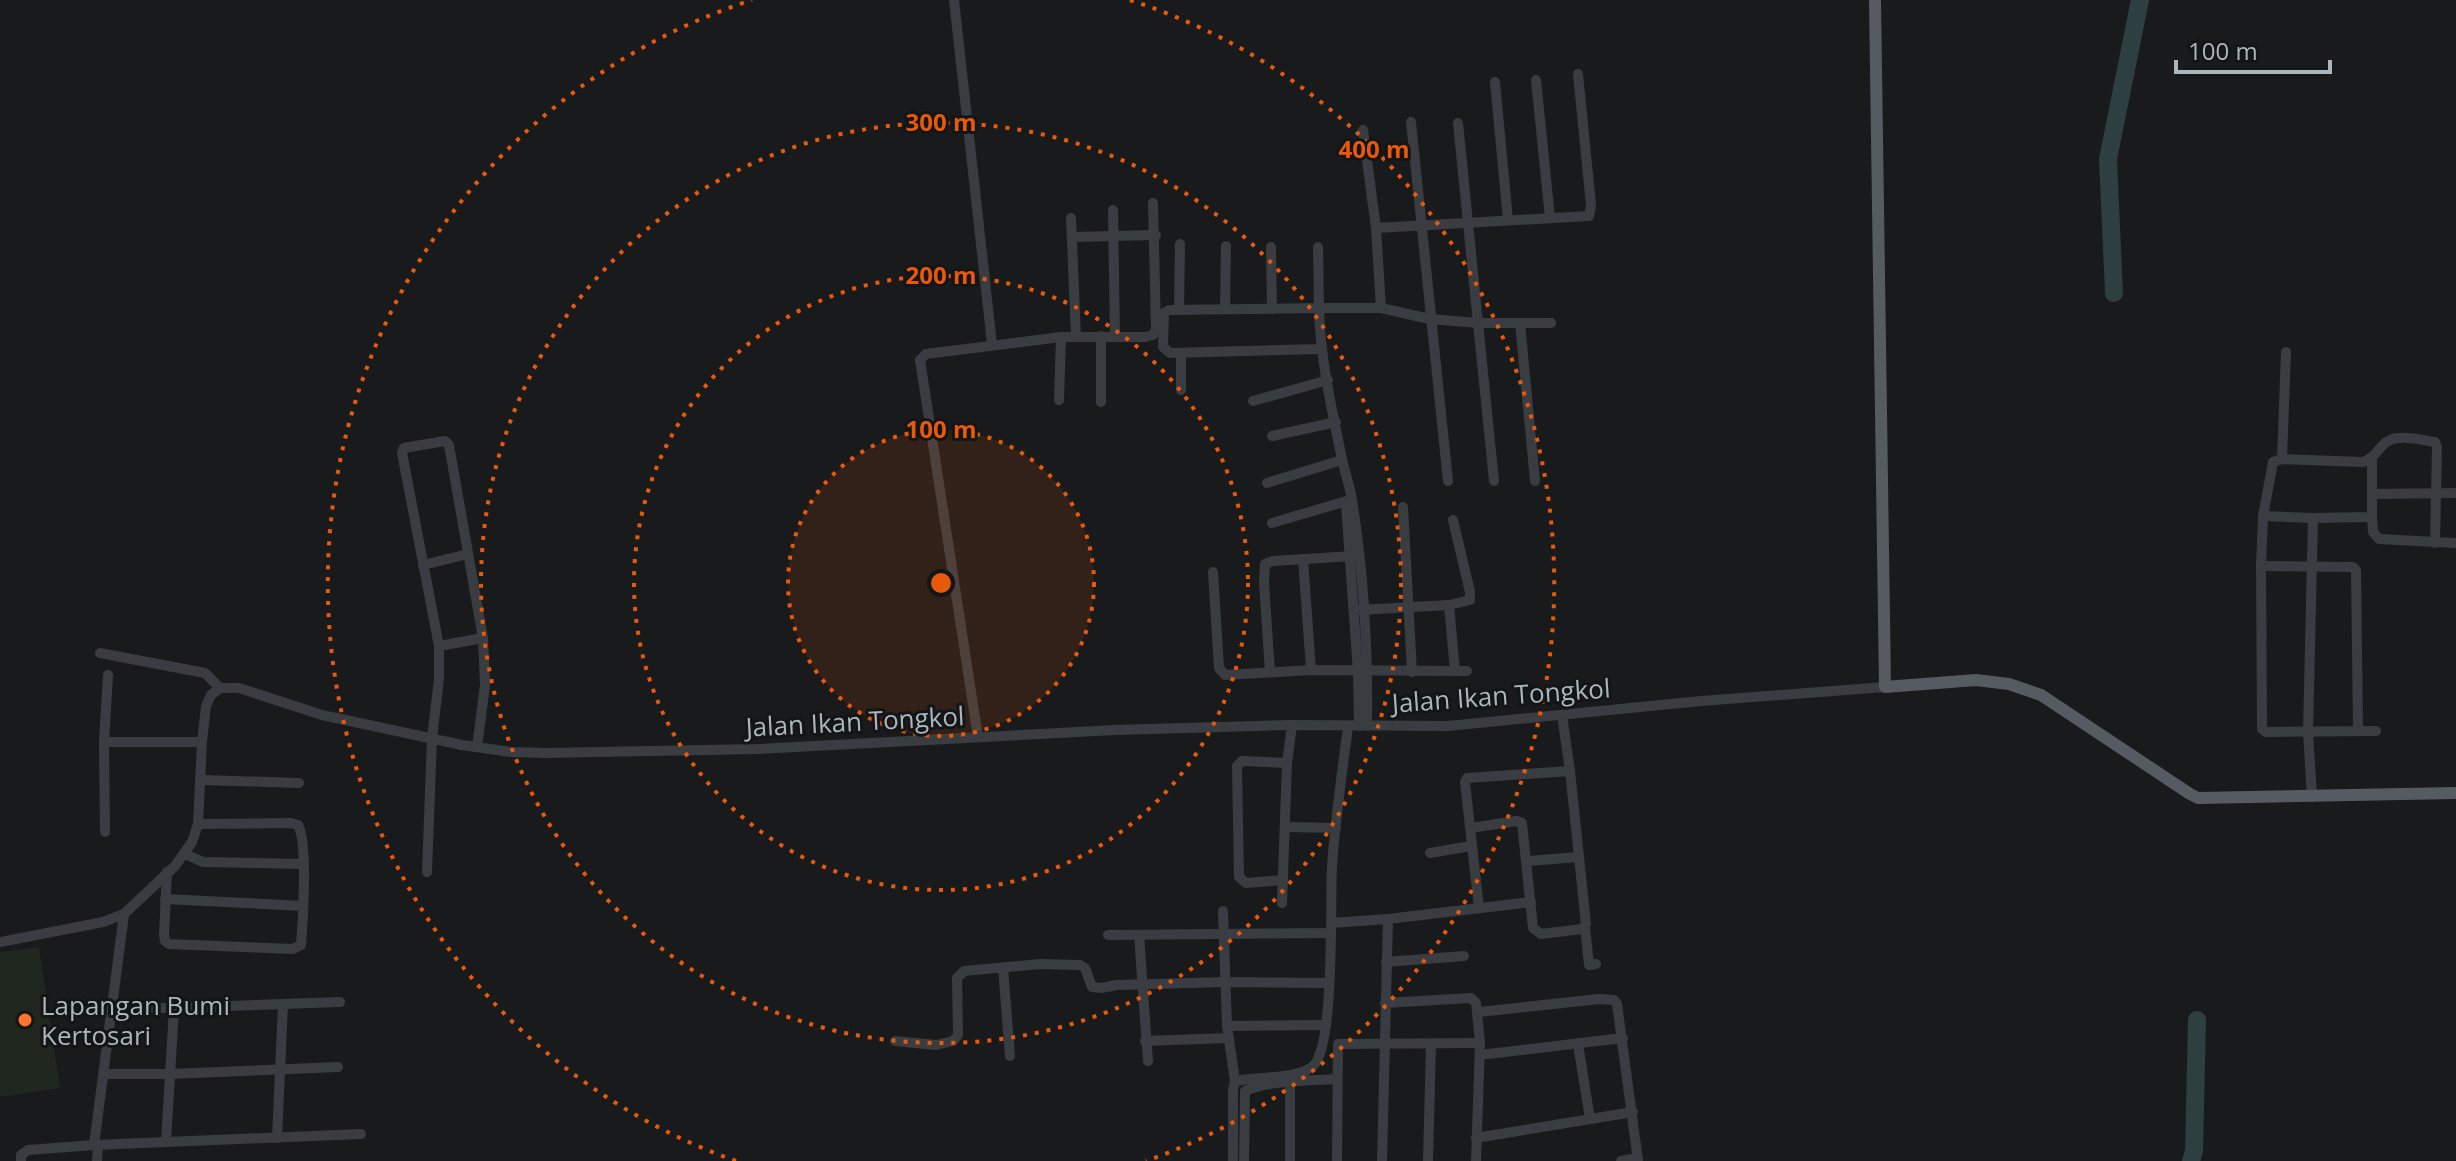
<svg xmlns="http://www.w3.org/2000/svg" width="2456" height="1161" viewBox="0 0 2456 1161" font-family="'Open Sans',sans-serif">
<style>
.green{fill:#20271e}
.lines{fill:none;stroke-linecap:round;stroke-linejoin:round}
.river{stroke:#2d3f41;stroke-width:18}
.minor{stroke:#393d41;stroke-width:10}
.major{stroke:#555b60;stroke-width:12}
.ring{fill:none;stroke:#e8590c;stroke-width:4;stroke-dasharray:4 8}
.poi-dot{fill:#ff742d;stroke:#141517;stroke-width:3}
.labels{text-anchor:middle;dominant-baseline:central;stroke-width:6;stroke-linejoin:round;paint-order:stroke}
.street-label{font-size:26px;fill:#aab6bc;stroke:#141517}
.poi-label{font-size:26px;fill:#aab6bc;stroke:#141517;text-anchor:start}
.centre{fill:#e8590c;stroke:#141517;stroke-width:4}
.ring-label{font-size:24px;text-anchor:middle;font-weight:bold;fill:#e8590c;stroke:#141517;stroke-width:6;stroke-linejoin:round;paint-order:stroke}
</style>
<rect width="100%" height="100%" fill="#191a1c"/>
<polygon class="green" points="39,947 60,1088 0,1097 0,952"/>
<g class="lines">
<g class="river">
<polyline points="2114,293 2108,159 2140,0"/>
<polyline points="2191,1161 2194,1151 2197,1020"/>
</g>
<g class="minor">
<polyline points="954,0 992,344"/>
<polyline points="1536,80 1550,218"/>
<polyline points="1495,82 1508,220"/>
<polyline points="1411,122 1448,481"/>
<polyline points="1113,210 1115,336"/>
<polyline points="1071,218 1076,337"/>
<polyline points="1376,228 1589,216 1591,205 1578,74"/>
<polyline points="1072,237 1156,235"/>
<polyline points="1271,247 1272,309"/>
<polyline points="1318,247 1319,308 1381,308 1376,228 1363,130"/>
<polyline points="1381,308 1430,319 1478,323 1458,123"/>
<polyline points="1225,309 1226,246"/>
<polyline points="1179,310 1180,244"/>
<polyline points="1520,323 1535,481"/>
<path d="M 1322,349 L 1170,353 L 1163,347 L 1164,313 L 1169,310 L 1319,308 C 1320,358 1332,410 1342,459 C 1345,473 1350,486 1352,500 C 1364,574 1368,651 1367,726"/>
<polyline points="1181,390 1181,353"/>
<polyline points="1059,400 1061,337"/>
<polyline points="1253,401 1328,380"/>
<polyline points="1101,402 1101,336"/>
<polyline points="1272,436 1336,422"/>
<polyline points="2372,458 2372,494"/>
<polyline points="2282,459 2286,352"/>
<polyline points="1494,481 1478,323 1551,323"/>
<polyline points="1267,483 1342,460"/>
<polyline points="1346,505 1358,672 1359,726"/>
<polyline points="1403,507 1412,672"/>
<polyline points="2263,516 2313,518 2372,517 2372,494 2456,493"/>
<polyline points="2372,517 2373,532 2379,539 2456,543"/>
<polyline points="1272,523 1350,500"/>
<polyline points="1303,559 1311,670"/>
<polyline points="423,565 468,554"/>
<polyline points="2261,566 2353,567 2356,570 2358,731"/>
<polyline points="1213,572 1219,668 1225,675 1311,670 1467,671"/>
<polyline points="1449,605 1455,671"/>
<polyline points="1359,610 1449,605 1470,600 1470,592 1453,520"/>
<polyline points="439,646 483,638"/>
<polyline points="100,653 205,673 220,688"/>
<polyline points="1270,672 1264,583 1265,564 1273,561 1353,556"/>
<polyline points="1562,715 1570,771"/>
<path d="M 2376,731 L 2266,732 L 2262,729 L 2261,566 L 2263,516 L 2273,462 L 2282,459 L 2363,462 C 2374,458 2376,452 2383,445 C 2394,432 2421,440 2435,442 L 2437,447 L 2435,543"/>
<polyline points="978,737 920,360 926,354 1061,337 1145,337 1153,335 1156,329 1153,203"/>
<polyline points="104,742 108,675"/>
<polyline points="202,780 299,783"/>
<polyline points="2312,797 2308,732 2313,518"/>
<polyline points="1286,827 1336,828"/>
<polyline points="1470,828 1517,821 1522,823 1533,928 1541,934 1582,929 1586,924 1570,771 1467,778 1465,782 1479,908"/>
<polyline points="105,832 104,742 202,742"/>
<polyline points="1430,853 1471,846"/>
<polyline points="185,854 203,862 303,864"/>
<polyline points="1528,861 1579,857"/>
<path d="M 167,872 L 164,935 L 165,941 L 169,944 L 293,949 L 301,945 C 303,921 308,843 298,825 L 291,823 L 198,824"/>
<polyline points="427,872 432,738 439,679 439,646 402,453 404,448 445,441 449,445 483,638 485,685 477,747"/>
<polyline points="1283,880 1246,883 1239,877 1237,766 1242,761 1287,763"/>
<polyline points="165,899 303,906"/>
<polyline points="1282,903 1287,763 1292,725"/>
<polyline points="1223,911 1227,1026 1235,1081"/>
<polyline points="1331,923 1388,919 1531,902"/>
<polyline points="1585,927 1589,965 1596,964"/>
<polyline points="1108,935 1331,933"/>
<polyline points="1139,935 1148,1061"/>
<polyline points="0,942 103,922 124,914 175,866 192,842 198,824 202,742 206,706 211,695 220,688 239,688 322,715 462,745 511,752 545,753 758,749 1115,730 1292,725 1448,726 1701,701 1885,687"/>
<polyline points="1386,962 1464,956"/>
<polyline points="1003,968 1010,1056"/>
<polyline points="1385,1003 1471,998 1476,1003 1480,1043 1476,1161"/>
<polyline points="112,1008 174,1008 340,1002"/>
<polyline points="1479,1012 1599,999 1614,1000 1617,1004 1638,1161"/>
<polyline points="1227,1026 1326,1025"/>
<polyline points="895,1041 936,1045 953,1041 958,1035 957,978 964,971 1040,964 1080,965 1085,968 1092,987 1101,988 1117,985 1226,982 1328,983"/>
<polyline points="1145,1041 1228,1038"/>
<polyline points="1578,1044 1590,1119"/>
<polyline points="1480,1055 1623,1038"/>
<polyline points="104,1074 170,1074 338,1067"/>
<polyline points="277,1138 283,1004"/>
<polyline points="1476,1138 1633,1112"/>
<polyline points="166,1142 174,1008"/>
<polyline points="94,1145 124,914"/>
<polyline points="21,1161 21,1155 28,1150 94,1145 361,1134"/>
<polyline points="97,1161 98,1145"/>
<path d="M 1233,1161 L 1233,1090 L 1235,1081 C 1256,1076 1297,1080 1313,1066 C 1335,1047 1330,902 1332,867 C 1335,820 1342,773 1348,727"/>
<path d="M 1244,1161 L 1245,1091 C 1268,1080 1311,1081 1337,1079"/>
<polyline points="1290,1161 1290,1083"/>
<polyline points="1337,1161 1338,1044 1480,1043"/>
<polyline points="1382,1161 1388,919"/>
<polyline points="1428,1161 1431,1044"/>
<polyline points="1621,1161 1638,1158"/>
</g>
<path class="major" d="M 1875,0 C 1879,229 1881,458 1885,687 L 1976,680 L 2009,684 L 2041,695 L 2190,794 L 2198,798 L 2456,793"/>
</g>
<circle cx="941" cy="583" r="153" fill="#e8590c" fill-opacity=".12"/>
<g class="ring">
<circle cx="941" cy="583" r="153"/>
<circle cx="941" cy="583" r="307"/>
<circle cx="941" cy="583" r="460"/>
<path d="M736 1161A613 613 0 0 1 752 0M1130 0A613 613 0 0 1 1146 1161"/>
</g>
<circle class="poi-dot" cx="25" cy="1020" r="8"/>
<g class="labels">
<g class="street-label">
<text transform="translate(1501 695) rotate(-4)">Jalan Ikan Tongkol</text>
<text transform="translate(855 721) rotate(-3)">Jalan Ikan Tongkol</text>
</g>
<g class="poi-label">
<text x="41" y="1005">Lapangan Bumi<tspan x="41" dy="30">Kertosari</tspan></text>
</g>
</g>
<circle cx="941" cy="583" r="12" class="centre"/>
<g class="ring-label">
<text x="941" y="131">300 m</text>
<text x="1374" y="158">400 m</text>
<text x="941" y="284">200 m</text>
<text x="941" y="438">100 m</text>
</g>
<path d="M2176 60v12h154v-12" fill="none" stroke="#aab6bc" stroke-width="4"/>
<text x="2188" y="60" font-size="24" fill="#aab6bc" stroke="#141517" stroke-width="6" paint-order="stroke">100 m</text>
</svg>
